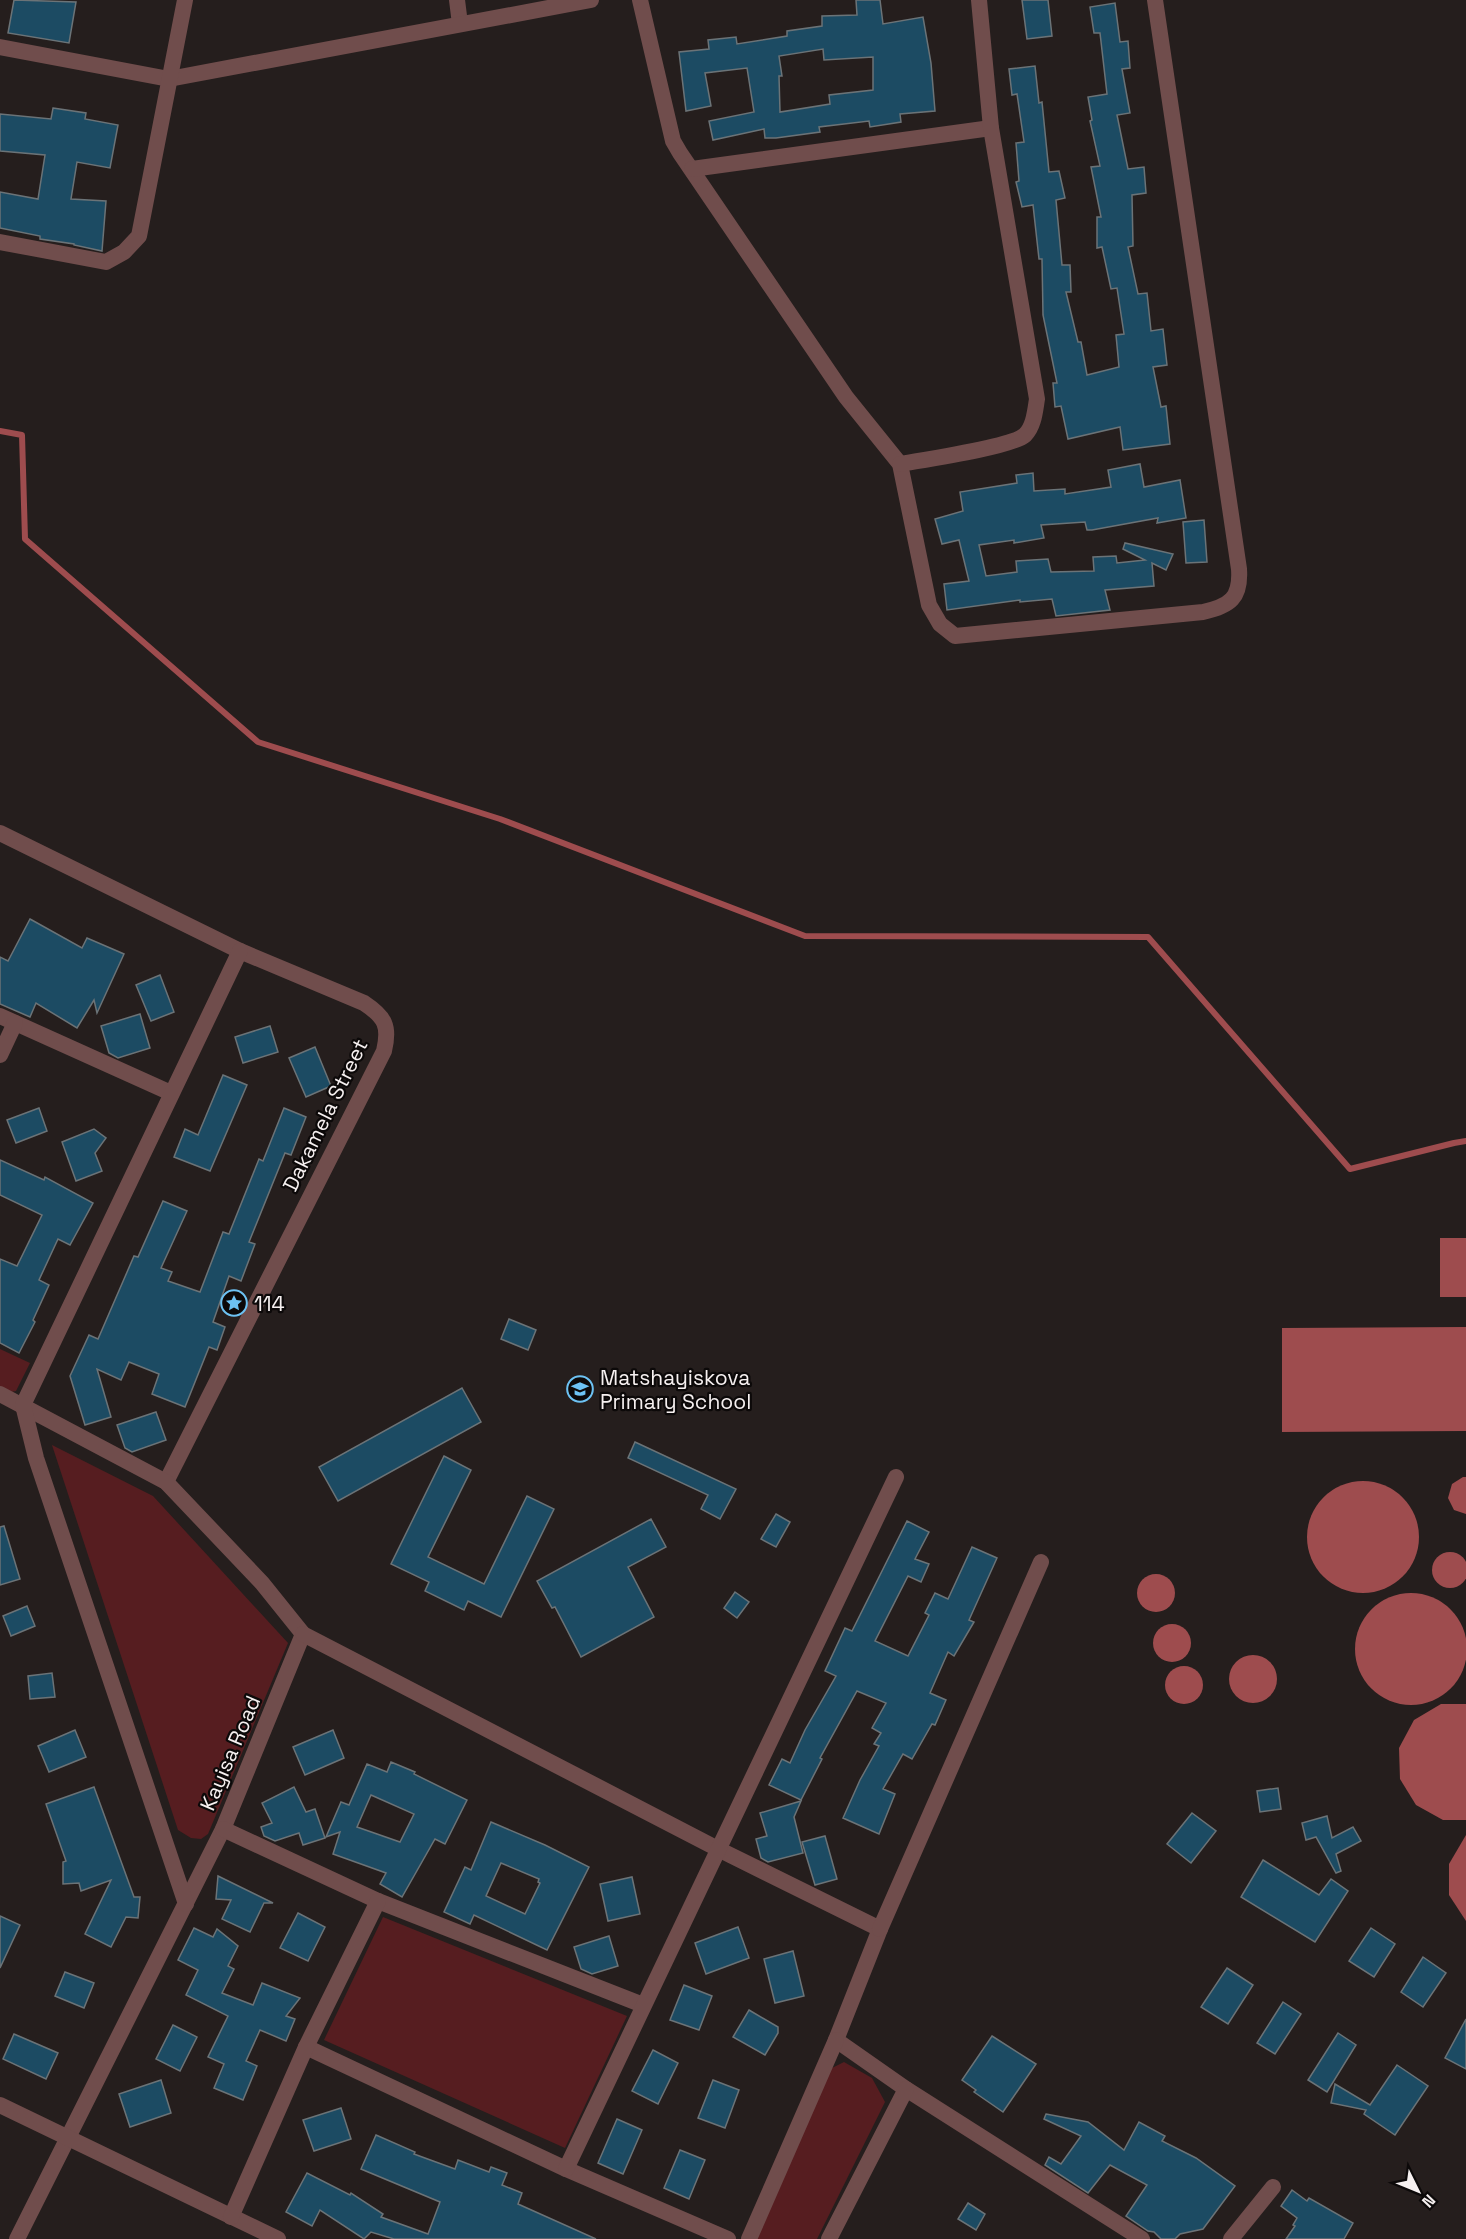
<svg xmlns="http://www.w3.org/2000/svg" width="1466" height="2239" viewBox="0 0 1466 2239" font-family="'Space Grotesk',sans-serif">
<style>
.green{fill:#561d20}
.water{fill:#9e4c4e}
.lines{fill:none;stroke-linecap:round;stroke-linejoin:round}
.stream{stroke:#9e4c4e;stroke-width:6}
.building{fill:#1c4b63;stroke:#6b7377;stroke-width:1.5;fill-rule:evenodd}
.street{stroke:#704d4c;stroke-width:16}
.labels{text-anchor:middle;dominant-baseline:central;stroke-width:4.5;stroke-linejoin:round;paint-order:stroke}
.street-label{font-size:21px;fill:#f6f0f0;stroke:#0c0909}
.poi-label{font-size:21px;fill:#f6f0f0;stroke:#0c0909;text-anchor:start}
</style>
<rect width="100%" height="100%" fill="#251e1d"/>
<g class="green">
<polygon points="0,1349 30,1363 16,1391 11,1392 0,1387"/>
<polygon points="52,1445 153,1496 288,1643 208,1834 201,1839 191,1838 178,1830"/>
<polygon points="383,1917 627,2016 565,2148 324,2040"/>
<polygon points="844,2062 872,2078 885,2102 817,2239 755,2239 830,2069"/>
</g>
<g class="water">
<rect x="1440" y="1238" width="26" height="59"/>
<polygon points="1466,1327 1466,1431 1282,1432 1282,1328"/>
<polygon points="1463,1477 1466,1477 1466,1514 1454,1510 1448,1498 1452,1484"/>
<circle cx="1363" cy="1537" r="56"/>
<circle cx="1450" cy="1570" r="18"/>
<circle cx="1156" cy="1593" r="19"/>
<circle cx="1411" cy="1649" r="56"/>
<circle cx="1172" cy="1643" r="19"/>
<circle cx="1253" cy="1679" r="24"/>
<circle cx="1184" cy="1685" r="19"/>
<polygon points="1441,1704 1466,1704 1466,1820 1443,1820 1416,1805 1400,1779 1399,1748 1414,1720"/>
<polygon points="1466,1835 1466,1921 1449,1895 1449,1864"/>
</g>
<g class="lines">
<polyline class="stream" points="0,431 22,435 25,539 258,742 500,819 805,936 1148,937 1350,1169 1454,1143 1466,1141"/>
</g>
<g class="building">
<polygon points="14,0 76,2 69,43 8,33"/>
<path d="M 856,0 L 880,0 L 883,24 L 923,17 L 931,63 L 935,111 L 900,114 L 901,122 L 870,127 L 869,121 L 819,127 L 820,132 L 776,138 L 765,138 L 764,129 L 713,140 L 709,121 L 754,112 L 747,68 L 705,73 L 711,106 L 686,111 L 679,52 L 709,49 L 708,40 L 736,37 L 737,44 L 787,36 L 787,31 L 822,26 L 822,16 L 857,15 ZM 823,49 L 824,60 L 873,57 L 873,90 L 829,95 L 830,104 L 780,112 L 779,76 L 782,76 L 779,56 Z"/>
<polygon points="1022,0 1048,0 1052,36 1027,39"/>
<polygon points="1115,3 1120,42 1128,41 1130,68 1122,69 1130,113 1117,115 1128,169 1144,167 1146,193 1132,195 1133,246 1128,247 1138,294 1147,293 1151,331 1163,329 1167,365 1153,367 1161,407 1166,406 1170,444 1123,450 1120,427 1068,439 1061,406 1055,407 1053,383 1057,383 1043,315 1042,259 1039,259 1033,205 1022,207 1016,182 1019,181 1016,143 1024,142 1017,94 1012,95 1009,69 1035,66 1039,103 1042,102 1049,172 1059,171 1065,198 1056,200 1062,265 1070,265 1071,292 1066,292 1078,342 1081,342 1087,375 1119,367 1116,335 1124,334 1117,288 1111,289 1102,247 1097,248 1097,217 1101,217 1091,167 1100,166 1090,121 1092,120 1088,97 1107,94 1100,33 1094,33 1090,7"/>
<polygon points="53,108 86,113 85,119 118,125 110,168 77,162 71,199 106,201 102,251 74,245 74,244 40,239 40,236 0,228 0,192 38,199 45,155 0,151 0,114 51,119"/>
<polygon points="1140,464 1144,487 1180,480 1186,518 1157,523 1158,518 1092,530 1087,530 1085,522 1041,525 1044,538 1014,543 1014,540 979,545 986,576 1017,572 1016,561 1048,559 1051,572 1094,571 1093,557 1116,556 1117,563 1145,560 1123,549 1125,543 1173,554 1166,570 1152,563 1154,586 1105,590 1110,610 1056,616 1052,599 1020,602 1020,600 947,610 944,584 969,581 959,540 942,544 935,519 963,511 960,492 1017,483 1016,475 1033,473 1034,491 1065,489 1065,494 1111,487 1108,470"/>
<polygon points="1204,520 1207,562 1186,563 1183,522"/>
<polygon points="30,919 82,948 87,938 124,954 97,1013 94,1000 77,1028 36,1003 30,1017 0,1004 0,957 8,961"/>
<polygon points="160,975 174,1012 151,1021 136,985"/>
<polygon points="140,1014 150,1048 118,1058 109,1053 101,1026"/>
<polygon points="270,1026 278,1052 243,1063 235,1037"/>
<polygon points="315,1047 331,1086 306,1097 289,1058"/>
<polygon points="223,1075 247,1085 210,1171 174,1157 185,1129 198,1135"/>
<polygon points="39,1108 47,1131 16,1143 7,1120"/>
<polygon points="284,1108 306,1117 291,1155 285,1153 249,1242 255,1244 241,1281 229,1276 213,1322 225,1327 217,1350 209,1347 185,1407 152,1394 159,1374 129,1362 121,1380 97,1369 111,1417 85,1425 70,1376 89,1335 98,1339 134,1256 138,1257 163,1201 187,1211 161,1268 172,1272 168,1281 200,1292 223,1232 229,1234 259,1159 263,1161"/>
<polygon points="94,1129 106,1138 95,1153 102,1171 76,1181 62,1142"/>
<polygon points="0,1160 44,1180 45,1177 93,1203 70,1245 58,1239 39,1280 49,1285 33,1320 35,1322 19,1353 0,1343 0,1259 17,1266 42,1215 0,1195"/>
<polygon points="509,1319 536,1330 528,1350 501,1339"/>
<polygon points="462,1388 481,1422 338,1501 319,1467"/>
<polygon points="156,1412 166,1440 132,1452 125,1448 117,1425"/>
<polygon points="635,1442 736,1489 720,1519 701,1509 708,1495 628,1458"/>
<polygon points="444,1456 471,1470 428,1557 484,1584 527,1496 554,1509 501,1617 468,1601 464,1610 425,1591 429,1582 391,1564"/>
<polygon points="776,1514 790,1522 776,1547 761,1539"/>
<polygon points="651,1519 666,1547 628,1567 654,1617 581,1657 555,1607 552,1608 537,1581"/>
<polygon points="907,1521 929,1532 915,1559 929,1564 921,1582 908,1576 875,1641 908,1656 929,1615 925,1613 935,1593 948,1599 972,1547 997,1558 969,1620 974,1622 954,1656 948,1652 930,1693 946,1700 935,1725 932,1724 912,1759 903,1754 883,1789 895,1794 879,1834 843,1818 860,1780 879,1746 874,1744 881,1733 872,1728 886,1703 857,1691 820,1758 822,1759 801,1800 769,1785 782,1759 790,1763 805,1730 836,1676 825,1671 845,1628 852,1631"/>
<polygon points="4,1526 20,1579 0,1585 0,1527"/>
<polygon points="735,1592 749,1602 737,1618 724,1608"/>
<polygon points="27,1606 35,1626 11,1636 3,1616"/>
<polygon points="52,1673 55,1697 30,1699 28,1676"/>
<polygon points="75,1730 86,1757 49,1772 38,1746"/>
<polygon points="333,1730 344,1758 305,1775 293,1747"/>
<path d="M 391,1762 L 415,1772 L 414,1774 L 467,1800 L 445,1844 L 435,1839 L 402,1897 L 380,1884 L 386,1873 L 333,1854 L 340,1832 L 326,1837 L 341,1802 L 349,1805 L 367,1764 L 387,1772 ZM 371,1795 L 414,1814 L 400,1842 L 357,1827 Z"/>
<polygon points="94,1787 134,1897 140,1897 138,1918 126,1917 111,1947 85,1934 111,1880 81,1891 79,1883 63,1884 63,1862 66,1861 46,1804"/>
<polygon points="294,1787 306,1812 315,1809 325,1838 303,1845 299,1833 275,1841 264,1836 261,1827 272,1823 262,1803"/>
<polygon points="1278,1788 1281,1809 1260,1812 1257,1791"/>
<polygon points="801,1801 794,1817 803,1853 768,1862 761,1858 756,1839 767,1836 760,1813"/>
<polygon points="1192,1813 1216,1831 1191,1863 1167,1844"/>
<polygon points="1327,1816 1332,1838 1353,1827 1361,1841 1336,1854 1341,1871 1336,1873 1316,1837 1306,1840 1302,1823"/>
<path d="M 491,1822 L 545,1845 L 589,1867 L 547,1950 L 474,1915 L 470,1924 L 444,1912 L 465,1867 L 471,1870 ZM 501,1863 L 539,1879 L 538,1882 L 540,1883 L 525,1914 L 486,1896 Z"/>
<polygon points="825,1836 837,1879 815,1885 802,1842"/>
<polygon points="1263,1860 1319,1895 1331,1879 1348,1891 1315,1942 1241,1897"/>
<polygon points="218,1876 273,1903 264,1903 250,1932 222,1919 231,1900 216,1899"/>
<polygon points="632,1877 640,1914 608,1921 600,1884"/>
<polygon points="298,1913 325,1927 308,1961 280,1948"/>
<polygon points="0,1916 20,1925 0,1968"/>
<polygon points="738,1927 749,1958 706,1974 695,1943"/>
<polygon points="194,1928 213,1937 217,1929 238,1946 228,1966 234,1969 222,1993 253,2005 262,1983 300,1998 286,2016 295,2019 286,2041 260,2030 246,2061 257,2066 243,2100 214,2088 224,2064 208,2057 228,2016 186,1995 198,1970 178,1960"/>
<polygon points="1371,1928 1395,1944 1374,1977 1349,1961"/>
<polygon points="609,1936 618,1966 592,1974 581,1969 574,1947"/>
<polygon points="793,1951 804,1996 775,2003 764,1959"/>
<polygon points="1423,1957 1446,1973 1423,2007 1401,1992"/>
<polygon points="1227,1968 1253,1985 1228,2024 1201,2007"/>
<polygon points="65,1972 94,1983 84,2008 55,1996"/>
<polygon points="684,1985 712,1996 699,2030 670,2020"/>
<polygon points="1283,2002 1301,2014 1275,2054 1257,2043"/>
<polygon points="749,2010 778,2027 778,2033 765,2055 733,2037"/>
<polygon points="1466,2019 1466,2069 1445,2058"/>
<polygon points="173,2025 197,2037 180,2071 156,2059"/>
<polygon points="1338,2033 1356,2045 1327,2092 1308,2080"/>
<polygon points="14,2034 58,2053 46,2079 3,2059"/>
<polygon points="992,2036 1036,2064 1003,2112 974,2092 976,2090 962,2080"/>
<polygon points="653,2050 678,2063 658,2104 632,2091"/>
<polygon points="1397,2065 1428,2086 1395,2135 1364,2114 1366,2110 1331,2103 1335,2084 1370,2105"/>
<polygon points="161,2080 171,2113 130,2127 119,2094"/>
<polygon points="713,2080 739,2090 725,2128 698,2118"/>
<polygon points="341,2108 351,2139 314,2151 303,2120"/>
<polygon points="1046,2114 1088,2122 1124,2150 1139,2122 1165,2136 1162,2141 1196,2158 1235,2186 1203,2229 1180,2234 1175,2239 1161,2239 1154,2232 1148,2231 1126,2216 1147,2185 1110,2165 1088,2193 1045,2165 1049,2157 1061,2164 1081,2136 1044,2119"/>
<polygon points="617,2119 642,2130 623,2174 598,2163"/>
<polygon points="376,2135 415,2152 414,2154 455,2169 458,2160 489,2172 491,2167 507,2173 502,2185 522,2193 518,2204 596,2239 394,2239 371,2232 364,2239 320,2210 312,2226 286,2212 307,2173 350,2195 351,2193 383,2214 381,2217 428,2234 440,2202 361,2169"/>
<polygon points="680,2150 705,2160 689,2199 664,2188"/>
<polygon points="1292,2190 1307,2201 1309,2198 1353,2223 1344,2239 1286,2239 1295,2226 1293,2225 1297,2218 1281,2206"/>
<polygon points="968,2203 985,2214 976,2230 958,2219"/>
</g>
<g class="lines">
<g class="street">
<polyline points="457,0 460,24"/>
<path d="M 640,0 L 673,141 L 680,153 L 846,397 L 900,464 L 929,605 L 940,624 L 955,636 L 1203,612 C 1230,606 1241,598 1239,569 L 1155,0"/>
<polyline points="0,47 169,79 591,0"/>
<polyline points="692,169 991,128"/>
<polyline points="0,242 106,262 124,252 139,236 185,0"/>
<path d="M 900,464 C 922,460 1012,447 1025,435 C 1034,426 1035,411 1037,399 L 991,128 L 979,0"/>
<path d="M 0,833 L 240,951 L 364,1003 C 385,1017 390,1026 384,1051 L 166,1482"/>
<polyline points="0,1016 171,1093"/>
<polyline points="0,1055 15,1023"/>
<polyline points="0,1394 166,1482 262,1583 303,1634 223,1829 17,2239"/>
<polyline points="303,1634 718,1849 880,1929 836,2040 906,2089 1142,2239"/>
<polyline points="223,1829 378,1901 643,2005"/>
<polyline points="186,1904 36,1458 23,1405 240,951"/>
<polyline points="880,1929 1041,1562"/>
<polyline points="306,2047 566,2169 728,2239"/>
<polyline points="0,2105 278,2239"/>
<polyline points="566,2169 896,1477"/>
<polyline points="231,2217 306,2047 378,1901"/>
<polyline points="749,2239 836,2040"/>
<polyline points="829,2239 906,2089"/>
<polyline points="1231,2239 1273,2187"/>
</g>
</g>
<defs>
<g id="sight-ring" transform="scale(1.35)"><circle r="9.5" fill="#0c0909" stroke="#6dc2f3" stroke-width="1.5"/><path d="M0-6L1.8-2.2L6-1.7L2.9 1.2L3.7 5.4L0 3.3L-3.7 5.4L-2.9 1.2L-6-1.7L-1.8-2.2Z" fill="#6dc2f3"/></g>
<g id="school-ring" transform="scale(1.35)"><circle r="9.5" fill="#0c0909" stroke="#6dc2f3" stroke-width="1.5"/><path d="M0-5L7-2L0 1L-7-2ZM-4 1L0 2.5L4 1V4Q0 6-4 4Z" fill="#6dc2f3"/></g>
</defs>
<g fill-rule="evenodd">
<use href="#sight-ring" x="234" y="1303"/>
<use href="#school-ring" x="580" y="1389"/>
</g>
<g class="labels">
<g class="street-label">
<text transform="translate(325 1115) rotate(-64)">Dakamela Street</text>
<text transform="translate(230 1753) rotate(-67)">Kayisa Road</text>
</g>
<g class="poi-label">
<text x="254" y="1303">114</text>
<text x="600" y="1377">Matshayiskova<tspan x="600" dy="24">Primary School</tspan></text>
</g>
</g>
<g transform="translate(1418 2191) rotate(133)" stroke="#0c0909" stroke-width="4.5" paint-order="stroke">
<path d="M0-4.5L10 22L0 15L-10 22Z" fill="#f6f0f0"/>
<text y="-9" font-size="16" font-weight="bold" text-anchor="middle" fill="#f6f0f0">N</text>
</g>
</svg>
